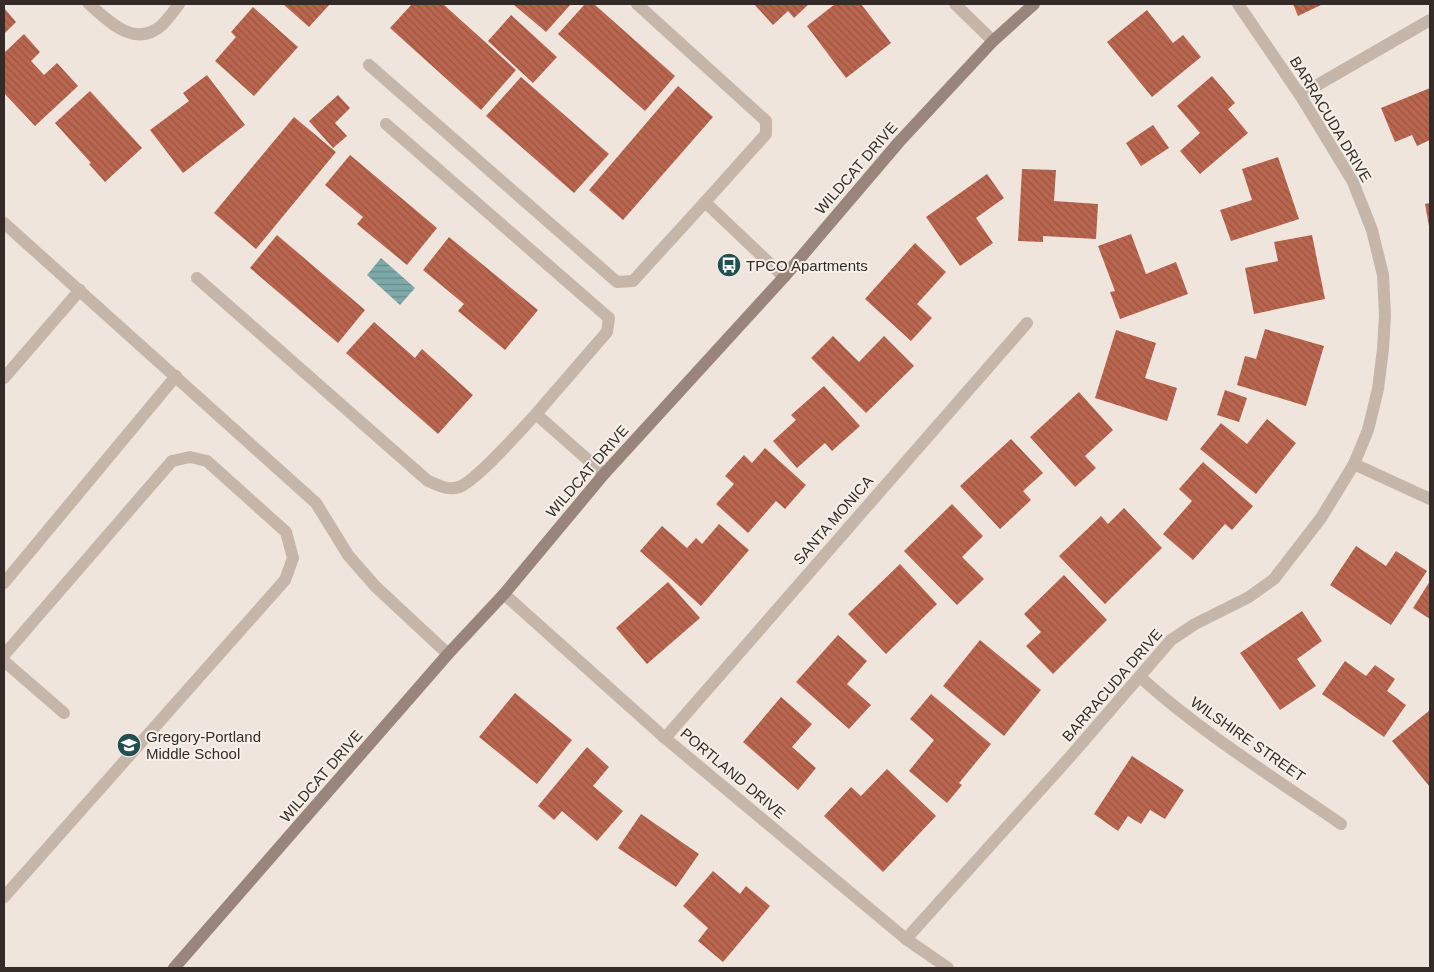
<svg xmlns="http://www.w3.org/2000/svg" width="1434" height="972" viewBox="0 0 1434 972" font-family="Arial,sans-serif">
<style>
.water{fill:url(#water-rules)}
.building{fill:url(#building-back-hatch)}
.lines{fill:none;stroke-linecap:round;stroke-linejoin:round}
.service{stroke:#c6b5a9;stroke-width:12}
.minor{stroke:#c6b5a9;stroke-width:12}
.secondary{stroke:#99857b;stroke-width:12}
.labels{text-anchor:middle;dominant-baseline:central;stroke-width:4;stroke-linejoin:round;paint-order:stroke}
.street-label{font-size:15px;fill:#342b28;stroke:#f7f0e8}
.poi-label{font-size:15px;fill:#342b28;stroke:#f7f0e8;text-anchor:start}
</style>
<defs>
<pattern id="water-rules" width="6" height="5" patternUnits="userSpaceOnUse" patternTransform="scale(1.25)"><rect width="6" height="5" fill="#7ea9a9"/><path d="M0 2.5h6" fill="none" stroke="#688a8a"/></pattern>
<pattern id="building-back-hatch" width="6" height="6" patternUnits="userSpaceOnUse" patternTransform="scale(1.25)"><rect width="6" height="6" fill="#ba664f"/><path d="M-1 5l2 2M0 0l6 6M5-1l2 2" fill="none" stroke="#985442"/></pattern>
</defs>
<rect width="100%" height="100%" fill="#efe5dc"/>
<polygon class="water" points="381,258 415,288 400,305 367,275"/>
<g class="building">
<polygon points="283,4 330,4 309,27"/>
<polygon points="412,4 443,4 516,70 481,110 390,28"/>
<polygon points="513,4 571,4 546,32"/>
<polygon points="585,4 594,4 675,76 645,111 558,34"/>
<polygon points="754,4 809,4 794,18 788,11 773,25"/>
<polygon points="835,4 861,4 891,43 846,78 807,26"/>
<polygon points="1293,4 1323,4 1298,16"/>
<polygon points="253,7 298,47 254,96 215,61 236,37 231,32"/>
<polygon points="4,8 16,22 4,34"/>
<polygon points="1147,10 1173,43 1183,35 1201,57 1152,97 1107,42"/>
<polygon points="511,15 557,57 533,83 488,41"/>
<polygon points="24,34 40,52 31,61 44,75 57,63 78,86 35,126 4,93 4,53"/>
<polygon points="207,75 245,125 183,173 150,130 189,101 183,93"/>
<polygon points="1212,76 1235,103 1228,109 1248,133 1200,174 1180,151 1200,133 1177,106"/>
<polygon points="521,77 609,154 574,193 486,116"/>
<polygon points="678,86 713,117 623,220 589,190"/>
<polygon points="1430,88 1430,140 1417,146 1412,135 1395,142 1381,108"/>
<polygon points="90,91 142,148 105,182 89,164 91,163 55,123"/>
<polygon points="338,95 350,108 335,123 347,136 333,148 309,121"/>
<polygon points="294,117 336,152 256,249 214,213"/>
<polygon points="1153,125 1169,148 1141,166 1126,143"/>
<polygon points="350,155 437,228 407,265 357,224 363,217 325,185"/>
<polygon points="1278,157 1299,219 1231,241 1220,210 1252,200 1242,169"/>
<polygon points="1022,169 1056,170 1054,201 1098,204 1096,239 1043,236 1043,242 1018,241"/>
<polygon points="987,174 1004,198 976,218 993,243 960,266 926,217"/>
<polygon points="1430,203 1430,226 1429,226 1425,204"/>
<polygon points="1131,234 1146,274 1176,262 1188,294 1120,319 1110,292 1115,291 1098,246"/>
<polygon points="277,235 365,310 338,343 250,268"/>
<polygon points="1312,235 1325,299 1254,314 1245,268 1278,261 1274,242"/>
<polygon points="449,237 538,310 505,350 458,311 464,304 423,270"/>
<polygon points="915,243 946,272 917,304 932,318 911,341 865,299"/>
<polygon points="374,322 415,358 422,349 473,395 438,434 346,353"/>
<polygon points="1265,329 1324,346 1306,406 1237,385 1245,356 1256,359"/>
<polygon points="1116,330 1156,343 1145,378 1177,388 1167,421 1095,398"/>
<polygon points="833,336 859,362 884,336 914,366 866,413 811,358"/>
<polygon points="824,386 860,426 832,451 825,443 797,468 773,441 796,420 791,415"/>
<polygon points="1225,390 1247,398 1239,422 1217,415"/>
<polygon points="1079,392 1113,430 1085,456 1096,468 1075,487 1030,437"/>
<polygon points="1267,419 1296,443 1256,494 1200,449 1221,423 1247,444"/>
<polygon points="1011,439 1043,473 1023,491 1031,500 1000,529 960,486"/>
<polygon points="765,448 806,485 785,509 776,501 748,533 716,504 734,484 725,476 744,455 752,463"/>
<polygon points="1203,462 1253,506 1232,530 1225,524 1193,560 1163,534 1192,501 1179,489"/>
<polygon points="952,504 983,536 962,557 984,579 957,605 904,551"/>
<polygon points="1124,508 1162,548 1105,604 1059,556 1101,516 1108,524"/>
<polygon points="719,524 749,550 701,606 640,551 662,526 687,548 696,538 702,544"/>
<polygon points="1356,546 1386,566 1396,551 1427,571 1391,625 1330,585"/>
<polygon points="900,564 937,604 886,654 848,614"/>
<polygon points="1064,575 1107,620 1053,674 1026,646 1041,632 1024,614"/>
<polygon points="1430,581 1430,619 1413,608"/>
<polygon points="668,582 700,618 647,664 616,628"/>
<polygon points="1302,611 1322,641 1297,659 1316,686 1280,710 1240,653"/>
<polygon points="838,635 867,661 847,684 871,705 849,729 796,682"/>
<polygon points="980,640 1041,690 1004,736 943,686"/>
<polygon points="1345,661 1366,676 1375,665 1395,679 1387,691 1406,705 1384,737 1322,694"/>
<polygon points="515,693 572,740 537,784 479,737"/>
<polygon points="931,694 991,744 959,783 962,785 947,803 909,771 934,740 910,719"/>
<polygon points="781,697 812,724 792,747 816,768 798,790 743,742"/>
<polygon points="1430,710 1430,787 1392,741"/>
<polygon points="587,747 609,767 593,786 623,811 597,841 562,811 554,820 538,806"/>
<polygon points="1132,756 1184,790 1165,819 1150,810 1141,824 1128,816 1118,831 1094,814"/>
<polygon points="887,769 936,816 883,872 824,816 851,787 861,796"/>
<polygon points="641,814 699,854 676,887 618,848"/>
<polygon points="713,871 740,894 746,886 770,906 723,962 698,941 708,928 683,906"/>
</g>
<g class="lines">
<g class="service">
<polyline points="637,4 766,121 766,134 705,202 784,277"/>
<polyline points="369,65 617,282 633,281 705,202"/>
<polyline points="386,124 609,318 607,332 536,414"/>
<polyline points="4,223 316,503 348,555 375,586 448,654"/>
<path d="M 197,278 L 428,481 C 438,485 448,491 459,487 C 476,481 521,430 536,414 L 604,474"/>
<polyline points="4,378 80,290"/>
<polyline points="4,583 176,376"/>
<polyline points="4,655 172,461 190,457 207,461 286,532 293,558 285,580 4,897"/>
<polyline points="4,661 64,713"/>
</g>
<g class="minor">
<path d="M 89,4 C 110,22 135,49 162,25 C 168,19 174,11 179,4"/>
<polyline points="955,4 993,41"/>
<polyline points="1300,95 1430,20"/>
<polyline points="1354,464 1430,499"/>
<polyline points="504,594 665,738 906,939 948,968"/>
<path d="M 1140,677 C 1202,733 1273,777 1341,824"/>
<polyline points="665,738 1027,323"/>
<polyline points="906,939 1069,758 1171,640 1195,624 1249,597 1274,579 1321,518 1354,464 1368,430 1378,389 1383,349 1385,315 1383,275 1372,230 1353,182 1300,95 1238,4"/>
</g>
<polyline class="secondary" points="174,968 448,654 504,594 604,474 784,277 899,142 993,41 1034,4"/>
</g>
<defs>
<g id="bus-disc" transform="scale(1.25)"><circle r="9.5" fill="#225051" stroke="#f7f0e8"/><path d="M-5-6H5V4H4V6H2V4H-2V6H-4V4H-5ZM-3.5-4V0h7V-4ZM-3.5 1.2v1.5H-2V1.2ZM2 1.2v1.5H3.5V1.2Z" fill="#fff"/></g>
<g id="school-disc" transform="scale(1.25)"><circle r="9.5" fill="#225051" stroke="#f7f0e8"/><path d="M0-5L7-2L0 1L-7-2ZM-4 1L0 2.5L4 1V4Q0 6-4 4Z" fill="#fff"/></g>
</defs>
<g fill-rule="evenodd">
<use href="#bus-disc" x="729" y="265"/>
<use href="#school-disc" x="129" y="745"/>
</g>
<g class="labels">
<g class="street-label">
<text transform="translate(1331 119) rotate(59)">BARRACUDA DRIVE</text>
<text transform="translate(856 168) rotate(-49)">WILDCAT DRIVE</text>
<text transform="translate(587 471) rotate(-49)">WILDCAT DRIVE</text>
<text transform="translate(833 520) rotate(-49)">SANTA MONICA</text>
<text transform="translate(1112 685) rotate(-49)">BARRACUDA DRIVE</text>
<text transform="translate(1248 739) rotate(35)">WILSHIRE STREET</text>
<text transform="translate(733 773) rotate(40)">PORTLAND DRIVE</text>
<text transform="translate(321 776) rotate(-49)">WILDCAT DRIVE</text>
</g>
<g class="poi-label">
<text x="746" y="265">TPCO Apartments</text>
<text x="146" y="736">Gregory-Portland<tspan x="146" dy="17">Middle School</tspan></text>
</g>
</g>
<rect width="1434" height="972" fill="none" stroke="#342b28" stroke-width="10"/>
</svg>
